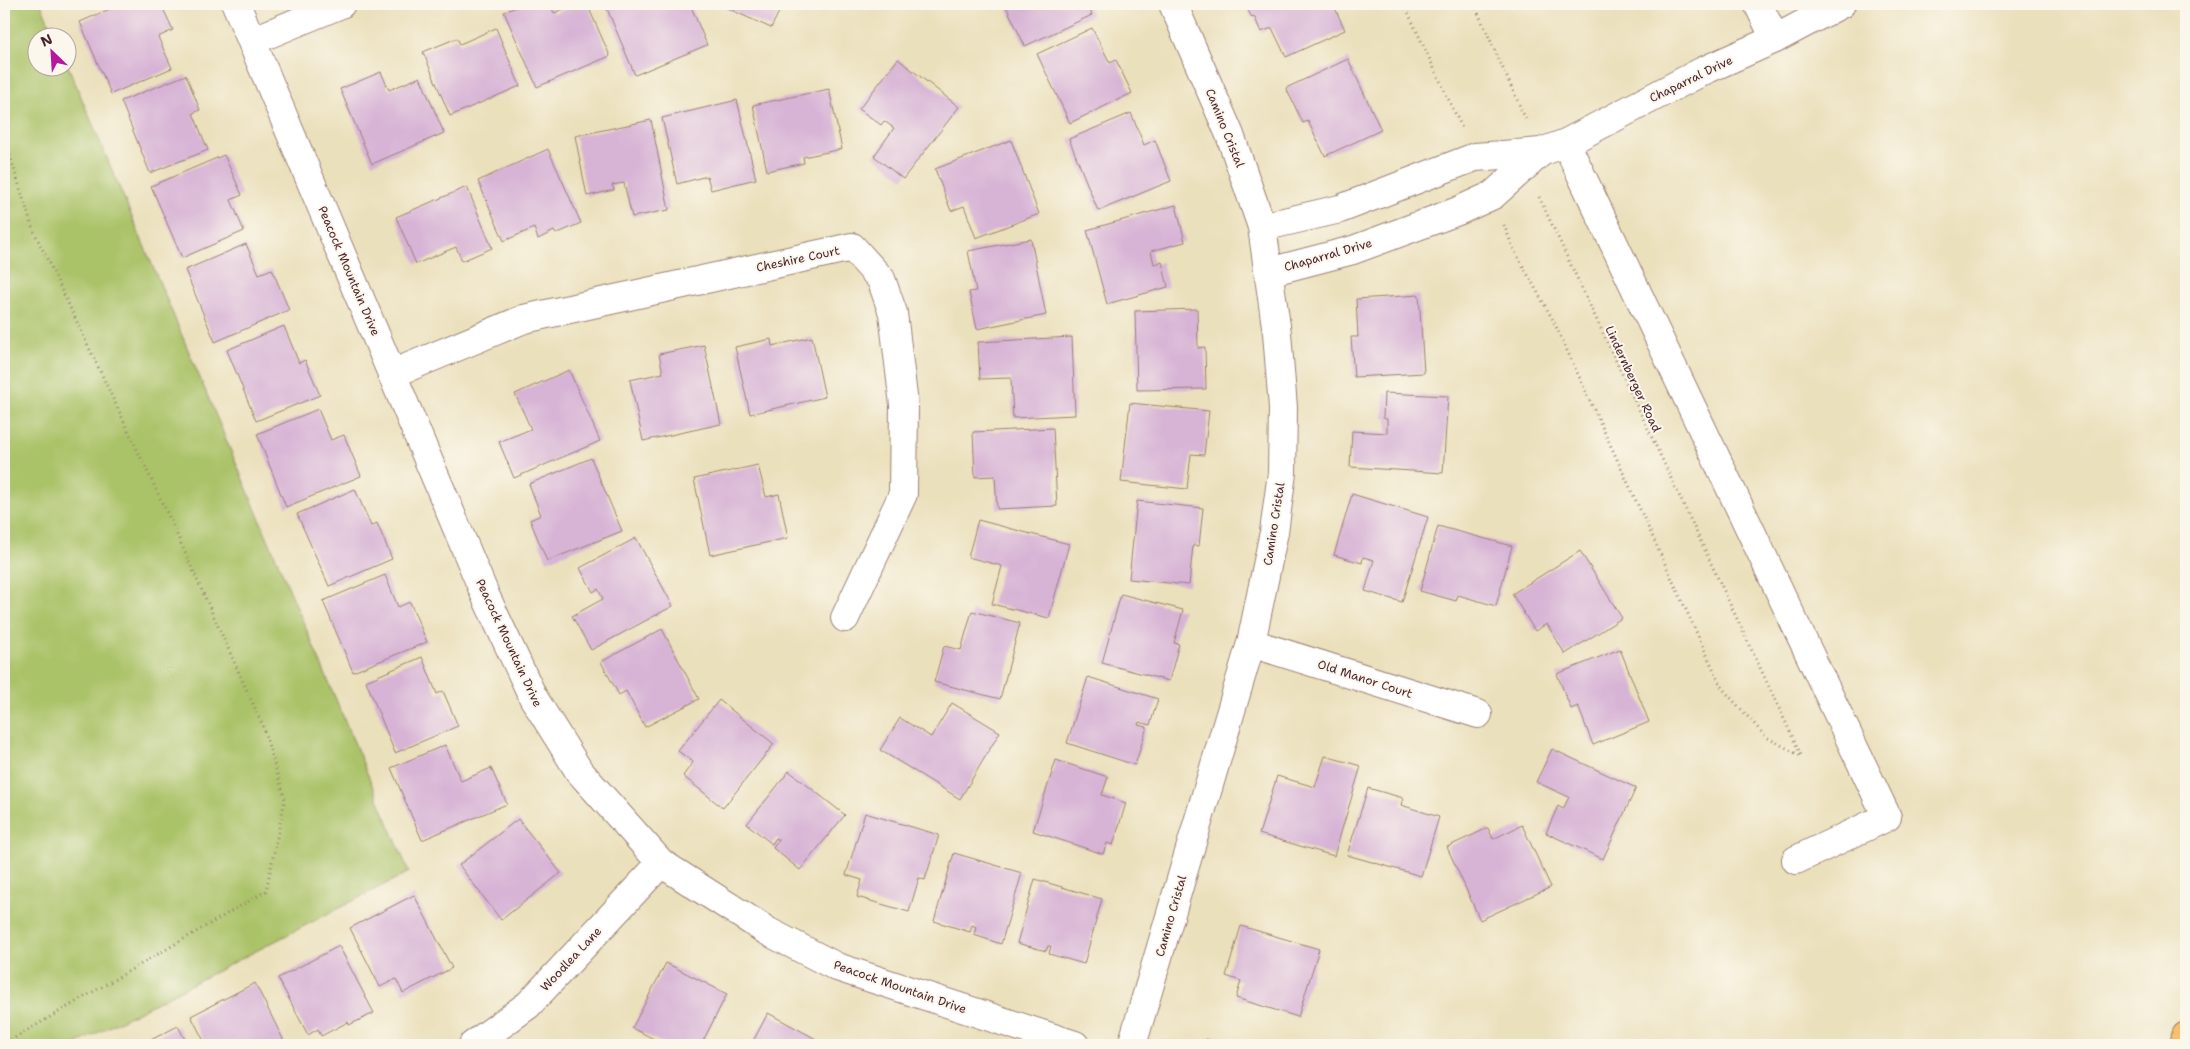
<svg xmlns="http://www.w3.org/2000/svg" width="2190" height="1049" viewBox="0 0 2190 1049" font-family="'Shantell Sans',sans-serif">
<style>
.green{fill:#aac267;stroke:#7a7049}
.building{fill:#d7b3d5}
.lines{fill:none;stroke-linecap:round;stroke-linejoin:round}
.minor-casing{stroke:#9a8074;stroke-width:30}
.major-casing{stroke:#9a8074;stroke-width:30}
.path{stroke:#9a8074;stroke-width:3;stroke-dasharray:1 4;stroke-linecap:butt}
.minor{stroke:#fff;stroke-width:28}
.major{stroke:#f8bf6c;stroke-width:28}
.labels{text-anchor:middle;dominant-baseline:central;stroke-width:4;stroke-linejoin:round;paint-order:stroke}
.street-label{font-size:12px;fill:#4a1f2b;stroke:#fbf7ec}
</style>
<rect width="100%" height="100%" fill="#fbf7ec"/>
<filter id="ink" filterUnits="userSpaceOnUse"><feTurbulence type="fractalNoise" baseFrequency=".02" numOctaves="2"/><feDisplacementMap in="SourceGraphic" scale="10" xChannelSelector="R" yChannelSelector="G"/><feConvolveMatrix kernelMatrix="1 2 1 2 8 2 1 2 1" color-interpolation-filters="sRGB"/></filter>
<filter id="wash" filterUnits="userSpaceOnUse"><feTurbulence type="fractalNoise" baseFrequency=".0096" numOctaves="4" result="noise"/><feDisplacementMap in="SourceGraphic" scale="20" xChannelSelector="R" yChannelSelector="G"/><feGaussianBlur stdDeviation="1.12" result="paint"/><feColorMatrix in="noise" values="0 0 0 0 0 0 0 0 0 0 0 0 0 0 0 0 0 1.4 0 .05"/><feComposite in="paint" operator="in"/></filter>
<g filter="url(#wash)">
<rect width="100%" height="100%" fill="#ebe0bc"/>
<polygon class="green" points="4,4 41,4 55,37 38,38 38,68 68,66 409,872 74,1045 4,1045"/>
<g id="blocks">
<g class="building">
<polygon points="121,4 161,4 173,30 158,37 172,68 111,94 80,22"/>
<polygon points="523,4 550,4 554,13 576,4 587,4 610,56 537,87 504,12"/>
<polygon points="605,4 646,4 647,7 656,4 690,4 707,45 635,75"/>
<polygon points="718,4 783,4 771,28"/>
<polygon points="1005,4 1087,4 1092,15 1025,46"/>
<polygon points="1242,4 1333,4 1345,30 1286,57 1272,28 1261,32 1254,16 1252,18 1246,6 1244,7"/>
<polygon points="496,28 520,86 450,116 423,52 457,38 460,44"/>
<polygon points="1092,28 1110,63 1116,60 1132,93 1070,123 1037,54"/>
<polygon points="898,59 959,107 903,179 874,156 894,128 884,121 881,125 859,109"/>
<polygon points="1348,59 1381,130 1325,156 1308,121 1303,123 1286,88"/>
<polygon points="381,72 389,90 420,77 444,133 372,164 340,89"/>
<polygon points="186,75 200,110 193,113 208,150 150,173 121,101"/>
<polygon points="829,89 842,149 803,157 804,163 767,171 753,105"/>
<polygon points="737,100 756,179 711,190 707,176 677,184 662,118"/>
<polygon points="1131,113 1144,145 1155,140 1171,181 1098,211 1069,139"/>
<polygon points="651,120 669,210 632,217 624,183 612,185 614,190 587,196 575,136"/>
<polygon points="1011,140 1039,214 976,238 964,206 951,211 935,169"/>
<polygon points="548,149 581,223 556,234 554,231 538,239 534,228 504,241 478,181"/>
<polygon points="224,155 242,195 231,200 244,231 182,258 151,186"/>
<polygon points="467,187 492,248 462,261 456,247 416,264 396,217"/>
<polygon points="1176,205 1185,242 1151,251 1154,264 1162,262 1168,287 1107,304 1087,230"/>
<polygon points="1031,239 1046,315 977,329 969,292 976,291 968,251"/>
<polygon points="246,244 259,274 272,269 289,310 215,342 185,270"/>
<polygon points="1419,295 1424,373 1354,377 1351,337 1358,337 1356,299"/>
<polygon points="1197,309 1198,348 1205,347 1206,389 1137,390 1135,311"/>
<polygon points="284,326 299,363 305,360 320,395 256,421 227,350"/>
<polygon points="812,337 825,397 750,414 735,347 771,339 772,346"/>
<polygon points="1072,337 1075,415 1013,418 1011,378 980,379 978,342"/>
<polygon points="704,345 721,424 643,441 630,380 663,373 659,354"/>
<polygon points="569,370 600,441 514,478 499,442 531,429 515,394"/>
<polygon points="1384,393 1448,396 1443,473 1350,467 1352,431 1387,433 1387,419 1383,418"/>
<polygon points="1130,403 1209,411 1204,455 1191,454 1187,489 1121,482"/>
<polygon points="318,409 331,440 344,435 361,476 286,507 257,434"/>
<polygon points="1053,428 1057,506 997,509 995,476 975,477 973,432"/>
<polygon points="591,458 622,531 547,561 530,520 541,515 529,484"/>
<polygon points="758,465 766,497 779,494 788,538 710,555 694,479"/>
<polygon points="355,489 371,526 377,523 392,559 329,586 297,514"/>
<polygon points="1352,494 1428,517 1402,602 1365,591 1374,560 1363,557 1362,563 1334,555"/>
<polygon points="1137,501 1203,508 1199,546 1193,545 1189,585 1129,579"/>
<polygon points="978,520 1069,544 1049,618 992,604 1002,566 968,557"/>
<polygon points="1438,526 1512,546 1496,606 1458,595 1456,601 1420,591"/>
<polygon points="636,538 673,606 591,650 572,616 603,599 598,589 593,592 580,568"/>
<polygon points="1580,551 1622,618 1565,654 1547,624 1535,631 1512,594"/>
<polygon points="385,575 398,607 410,602 427,642 353,672 323,601"/>
<polygon points="1121,594 1183,610 1174,643 1179,644 1169,681 1102,663"/>
<polygon points="972,611 1020,623 1000,699 934,682 944,646 961,650"/>
<polygon points="662,629 699,699 645,727 626,691 619,695 601,662"/>
<polygon points="1620,649 1649,722 1593,745 1578,706 1571,709 1557,674"/>
<polygon points="422,657 437,694 443,691 458,726 395,753 366,681"/>
<polygon points="1088,677 1158,699 1150,725 1139,722 1138,725 1147,727 1135,765 1067,743"/>
<polygon points="719,700 774,744 723,808 683,776 693,762 678,751"/>
<polygon points="952,703 1000,732 960,799 880,750 900,718 931,737"/>
<polygon points="445,745 461,781 491,768 507,804 422,840 391,768"/>
<polygon points="1552,749 1636,788 1603,859 1546,833 1558,806 1563,809 1569,797 1536,782"/>
<polygon points="1325,756 1361,766 1334,856 1259,834 1277,776 1315,787"/>
<polygon points="1056,760 1108,777 1102,795 1126,803 1113,845 1107,843 1103,854 1033,831"/>
<polygon points="789,771 845,815 800,870 773,848 779,840 776,838 772,844 747,824"/>
<polygon points="1368,788 1403,798 1401,805 1439,817 1421,876 1347,855"/>
<polygon points="865,813 939,835 925,880 919,878 909,912 857,897 862,880 846,875"/>
<polygon points="518,819 561,873 501,920 459,865"/>
<polygon points="1522,825 1551,887 1480,920 1447,847 1488,828 1493,839"/>
<polygon points="954,853 1022,873 1001,944 974,935 976,927 972,925 970,932 934,921"/>
<polygon points="1035,879 1102,899 1084,964 1049,954 1051,946 1048,946 1046,951 1017,943"/>
<polygon points="414,895 452,968 403,993 396,979 380,987 350,928"/>
<polygon points="1241,926 1319,949 1298,1017 1236,998 1241,981 1226,976"/>
<polygon points="339,946 374,1013 349,1025 348,1022 321,1036 318,1029 308,1035 278,978"/>
<polygon points="666,963 727,994 701,1045 666,1045 632,1028"/>
<polygon points="255,983 286,1045 206,1045 191,1016"/>
<polygon points="768,1013 816,1039 813,1045 751,1045"/>
<polygon points="178,1026 188,1045 141,1045"/>
<polygon points="1206,1039 1225,1045 1205,1045"/>
</g>
</g>
</g>
<g filter="url(#ink)">
<use href="#blocks" fill-opacity="0" stroke="#9a8074" stroke-width="1"/>
<g class="lines">
<g class="minor-casing">
<g id="minor">
<polyline points="236,4 486,597 533,697 579,771 661,863 767,931 837,967 1075,1045"/>
<polyline points="1758,4 1775,39"/>
<polyline points="252,41 341,4"/>
<polyline points="1566,143 1887,817 1796,860"/>
<polyline points="1262,227 1340,209 1475,157 1541,152 1566,143 1703,71 1775,39 1841,4"/>
<polyline points="1269,272 1353,250 1458,211 1493,195 1541,152"/>
<polyline points="392,374 524,319 852,247 881,279 893,313 904,405 903,494 845,618"/>
<polyline points="1251,643 1478,714"/>
<polyline points="473,1045 528,1005 661,863"/>
<polyline points="1132,1045 1251,643 1274,532 1282,473 1283,408 1277,333 1262,227 1230,135 1173,4"/>
</g>
</g>
<g class="major-casing">
<polyline id="major" points="2184,1045 2186,1036"/>
</g>
<g class="path">
<polyline points="1404,4 1462,128"/>
<polyline points="1474,4 1527,122"/>
<polyline points="4,136 32,227 169,517 262,724 285,799 266,891 4,1044"/>
<polyline points="1539,197 1801,755"/>
<polyline points="1504,225 1514,250 1553,320 1722,688 1766,737 1801,756"/>
</g>
<use href="#minor" class="minor"/>
<use href="#major" class="major"/>
</g>
</g>
<g class="labels">
<g class="street-label">
<text transform="translate(1691 79) rotate(-26)">Chaparral Drive</text>
<text transform="translate(1225 128) rotate(68)">Camino Cristal</text>
<text transform="translate(1328 255) rotate(-16)">Chaparral Drive</text>
<text transform="translate(798 259) rotate(-12)">Cheshire Court</text>
<text transform="translate(349 271) rotate(67)">Peacock Mountain Drive</text>
<text transform="translate(1633 379) rotate(65)">Lindernberger Road</text>
<text transform="translate(1274 524) rotate(-81)">Camino Cristal</text>
<text transform="translate(509 643) rotate(65)">Peacock Mountain Drive</text>
<text transform="translate(1365 679) rotate(18)">Old Manor Court</text>
<text transform="translate(1171 916) rotate(-74)">Camino Cristal</text>
<text transform="translate(571 959) rotate(-47)">Woodlea Lane</text>
<text transform="translate(900 987) rotate(19)">Peacock Mountain Drive</text>
</g>
</g>
<rect width="2190" height="1049" fill="none" stroke="#fbf7ec" stroke-width="20"/>
<g transform="translate(52 52) rotate(335)"><circle r="24" fill="#fbf7ec" stroke="#b4a19f"/>
<path d="M0-4L9 19L0 12L-9 19Z" fill="#b5179e"/>
<text y="-8" font-size="14" font-weight="bold" text-anchor="middle" fill="#4a1f2b">N</text>
</g>
</svg>
